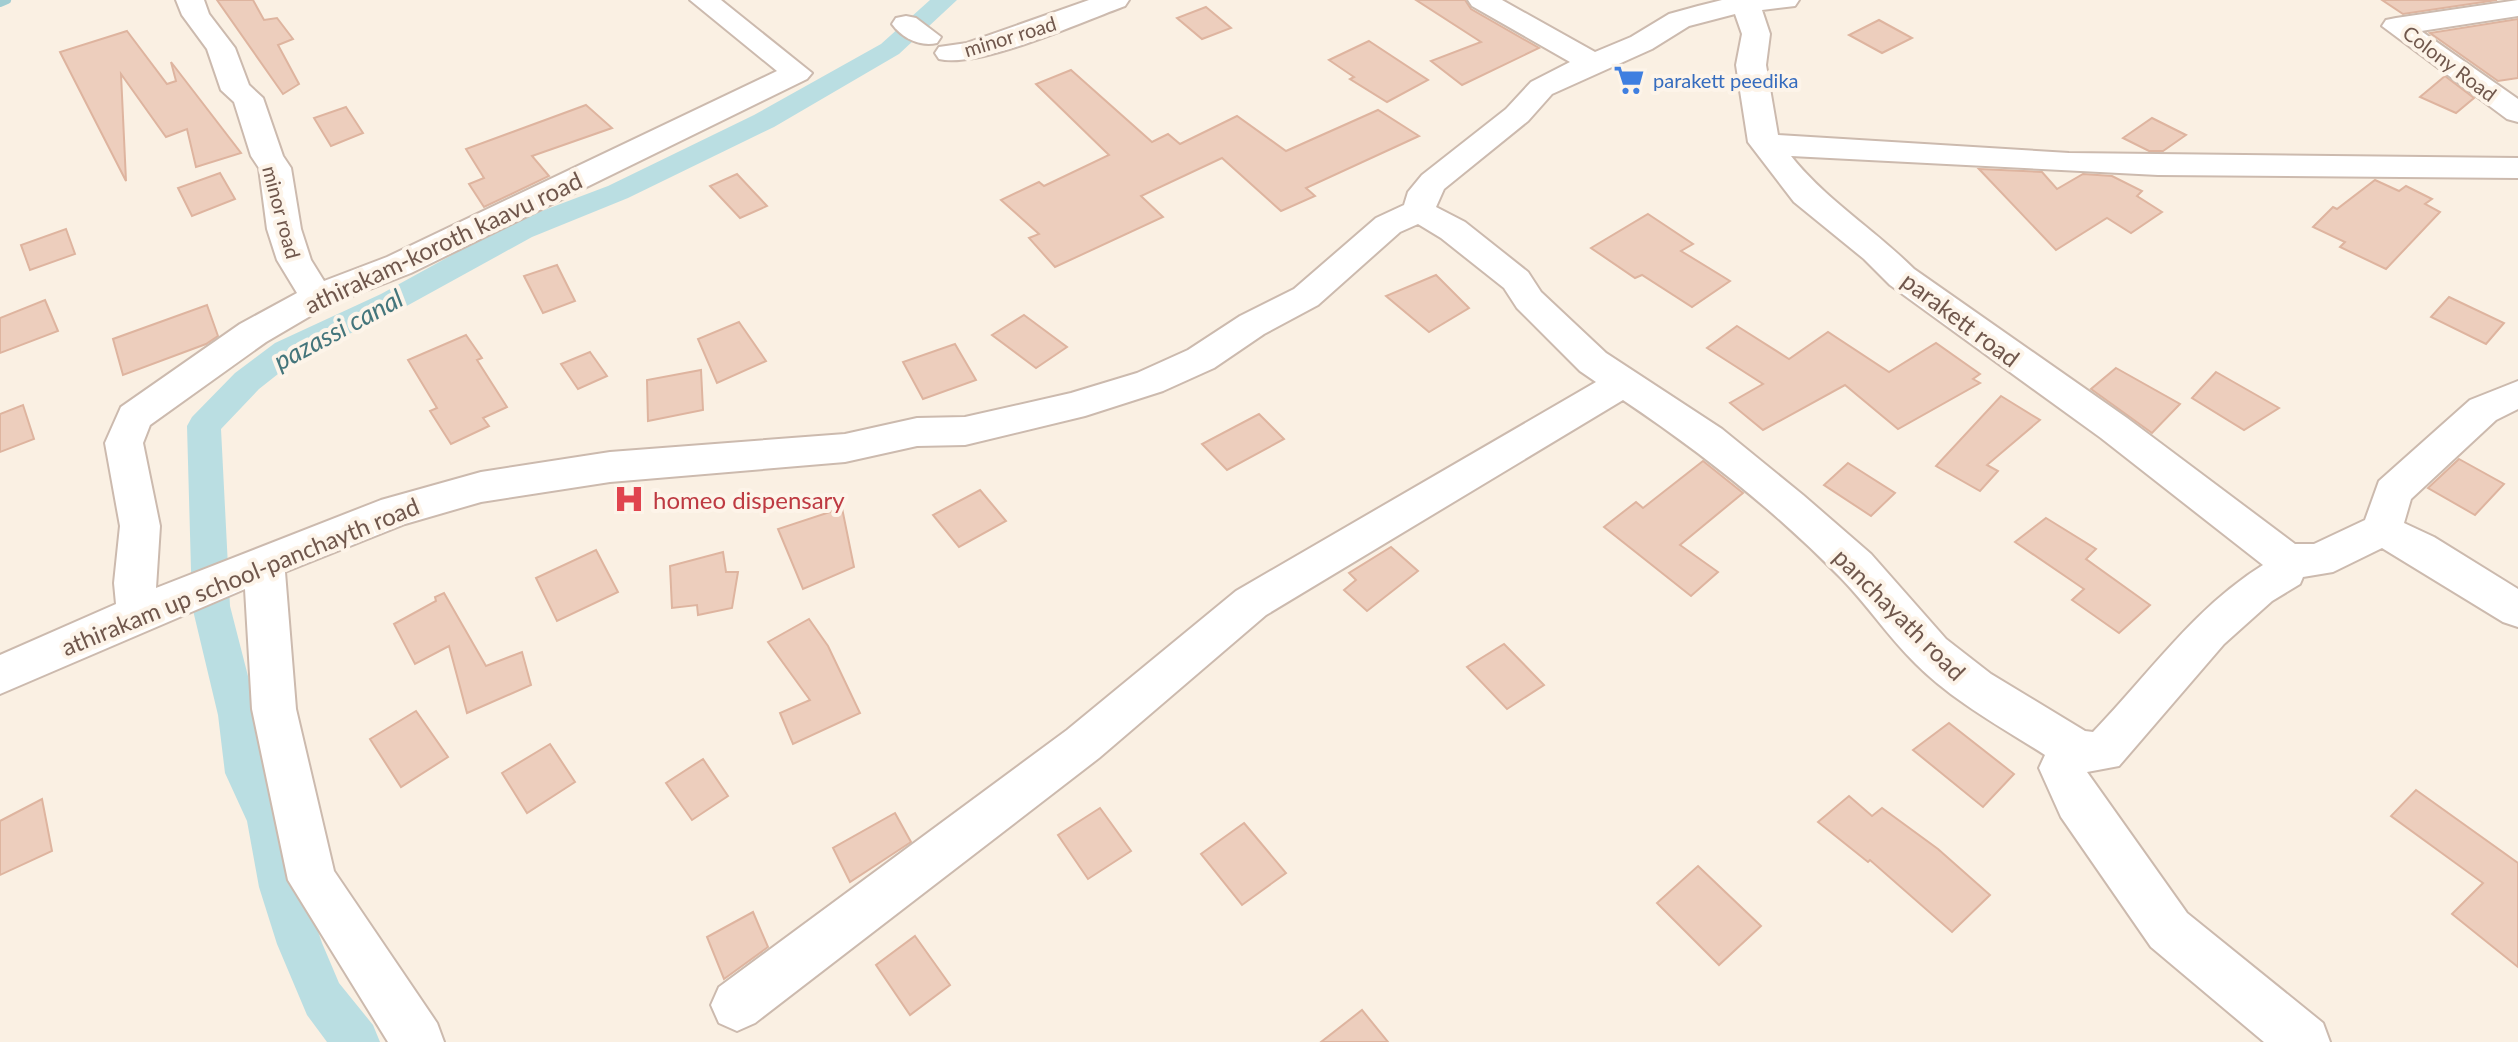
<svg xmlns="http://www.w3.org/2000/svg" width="2518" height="1042" viewBox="0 0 2518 1042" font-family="Lato,sans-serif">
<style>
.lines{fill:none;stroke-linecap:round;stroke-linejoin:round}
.stream{stroke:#a1cdd2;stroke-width:8}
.canal{fill:#badee2;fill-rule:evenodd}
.building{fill:#edcebd;stroke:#deb49f;stroke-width:2}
.minor-casing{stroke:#ccbaae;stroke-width:4}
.minor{fill:#fff;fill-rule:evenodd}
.labels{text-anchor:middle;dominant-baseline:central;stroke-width:8;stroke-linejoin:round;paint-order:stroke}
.far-street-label{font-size:20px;fill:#70574c;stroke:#fdf4e9}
.far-shop-label{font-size:20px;fill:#366cbe;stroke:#fdf4e9;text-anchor:start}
.street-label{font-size:24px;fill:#70574c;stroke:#fdf4e9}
.health-label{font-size:24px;fill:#be3a42;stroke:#fdf4e9;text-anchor:start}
.water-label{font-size:26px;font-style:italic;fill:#44757b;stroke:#fdf4e9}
</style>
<rect width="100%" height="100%" fill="#faf0e3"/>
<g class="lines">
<polyline class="stream" points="0,3 7,0"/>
<polygon class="canal" points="930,0 957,0 899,54 774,127 628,198 532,237 403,308 297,359 259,389 221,429 230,606 258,715 267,773 289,821 303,887 322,943 339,983 373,1025 380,1042 327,1042 307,1015 277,944 259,887 247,821 225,773 218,715 192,606 187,426 192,417 235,373 275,343 381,294 510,223 608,186 754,115 881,44"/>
</g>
<g class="building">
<polygon points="217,0 253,0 264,20 277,18 293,39 278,45 299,84 283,94"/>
<polygon points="1416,0 1465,0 1471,9 1539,48 1462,85 1431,61 1481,42"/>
<polygon points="2382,0 2497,0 2403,14"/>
<polygon points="1206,7 1231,28 1202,39 1177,18"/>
<polygon points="2518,19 2518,78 2498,81 2430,33"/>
<polygon points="1879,20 1912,38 1882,53 1849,35"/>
<polygon points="127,31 167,84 176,81 171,62 241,153 196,167 187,129 166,137 121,74 126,181 60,52"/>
<polygon points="1369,41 1428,80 1387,102 1350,79 1354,77 1329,60"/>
<polygon points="1071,70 1152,142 1168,134 1180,144 1237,116 1286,151 1378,110 1419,136 1306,188 1315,196 1281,211 1222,158 1141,196 1163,217 1055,267 1029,238 1039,234 1001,200 1039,182 1044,186 1109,155 1036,84"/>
<polygon points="2445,76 2474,98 2456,113 2420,97"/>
<polygon points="586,105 612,128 532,156 549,176 484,207 469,184 484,178 466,149"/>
<polygon points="346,107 363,133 331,146 314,118"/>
<polygon points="2152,118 2186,135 2163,151 2149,151 2123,138"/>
<polygon points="1979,169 2042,172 2057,189 2083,174 2112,176 2142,191 2137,196 2162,212 2131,233 2107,218 2056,250"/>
<polygon points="220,173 235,199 192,216 178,188"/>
<polygon points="737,174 767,206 740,218 710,186"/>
<polygon points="2375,180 2399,191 2406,186 2432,199 2425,204 2440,212 2386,269 2340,247 2345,242 2313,227 2333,207 2337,209"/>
<polygon points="1648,214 1693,244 1681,251 1730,281 1692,307 1642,275 1635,278 1591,248"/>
<polygon points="66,229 75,254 30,270 21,245"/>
<polygon points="557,265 575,301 543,313 524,276"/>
<polygon points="1436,275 1469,308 1429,332 1386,296"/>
<polygon points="2449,297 2504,323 2486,344 2431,317"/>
<polygon points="45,300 58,331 0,353 0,318"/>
<polygon points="207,305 218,336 206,344 123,375 113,339"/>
<polygon points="1024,315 1067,347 1036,368 992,335"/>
<polygon points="739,322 766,361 717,383 698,339"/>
<polygon points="1737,326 1789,359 1828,332 1889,372 1936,343 1980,374 1973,379 1980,383 1898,429 1845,385 1763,430 1730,403 1763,384 1707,348"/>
<polygon points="466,335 482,358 477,360 507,407 483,418 489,426 451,444 430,411 437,408 408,360"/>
<polygon points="955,344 976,380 923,399 903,362"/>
<polygon points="590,352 607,376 578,389 561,364"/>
<polygon points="2116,368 2180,404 2152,433 2091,389"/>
<polygon points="701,370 703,410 648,421 647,380"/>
<polygon points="2216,372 2279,408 2244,430 2192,398"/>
<polygon points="2001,396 2040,420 1987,465 1998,471 1980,491 1936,466"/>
<polygon points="23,405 34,439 0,452 0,414"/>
<polygon points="1259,414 1284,439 1227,470 1202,444"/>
<polygon points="2459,459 2504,484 2475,515 2428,488"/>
<polygon points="1703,461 1743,493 1680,545 1718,572 1691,596 1604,527 1636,502 1643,508"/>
<polygon points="1848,463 1895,493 1871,516 1824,485"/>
<polygon points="980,490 1006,521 959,547 933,515"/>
<polygon points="842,508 854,567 803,589 778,529"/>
<polygon points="2046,518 2096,549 2086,559 2150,605 2119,633 2072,600 2084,589 2015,542"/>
<polygon points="1391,547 1418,571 1367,611 1344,590 1356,580 1349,573"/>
<polygon points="596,550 618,592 557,621 536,578"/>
<polygon points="723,552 726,572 738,572 732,608 698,615 697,605 672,608 670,566"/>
<polygon points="444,593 486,666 522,652 531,685 467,713 449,646 415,664 394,624 436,601 435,597"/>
<polygon points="809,619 828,646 860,713 793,744 780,713 810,700 768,642"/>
<polygon points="1504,644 1544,685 1507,709 1467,667"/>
<polygon points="416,711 448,757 401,787 370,739"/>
<polygon points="1949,723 2014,774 1983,807 1913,750"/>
<polygon points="550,744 575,782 527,813 502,773"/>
<polygon points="703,759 728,796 692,820 666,783"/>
<polygon points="2416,790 2518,863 2518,967 2452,914 2483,883 2391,816"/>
<polygon points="1849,796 1872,816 1882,808 1938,849 1990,895 1952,932 1870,860 1868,862 1818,822"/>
<polygon points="42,799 52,851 0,875 0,821"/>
<polygon points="1100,808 1131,851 1088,879 1058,835"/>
<polygon points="895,813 911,842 850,882 833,848"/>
<polygon points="1244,823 1286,873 1242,905 1201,854"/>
<polygon points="1698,866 1761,926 1719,965 1657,903"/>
<polygon points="753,912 768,947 724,979 707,937"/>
<polygon points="915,936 950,985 910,1015 876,965"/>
<polygon points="1362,1010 1388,1042 1321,1042"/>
</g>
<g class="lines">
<g class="minor-casing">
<g id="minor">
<path d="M 176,0 L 204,0 L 209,14 L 235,48 L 249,85 L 263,98 L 283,156 L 291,168 L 301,229 L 311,260 L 324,281 L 387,257 L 777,71 L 690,0 L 721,0 L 812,73 L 807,79 L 411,273 L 329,305 L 266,342 L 150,425 L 143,443 L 160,526 L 156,588 L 381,500 L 481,472 L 610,452 L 845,434 L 917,418 L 965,417 L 1071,393 L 1137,373 L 1188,350 L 1240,316 L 1294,289 L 1376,218 L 1404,205 L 1408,192 L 1422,175 L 1506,109 L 1531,82 L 1570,62 L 1472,6 L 1468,0 L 1502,0 L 1595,52 L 1631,37 L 1669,14 L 1698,6 L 1722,0 L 1799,0 L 1795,6 L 1762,10 L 1770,34 L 1766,65 L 1778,135 L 2069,153 L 2518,158 L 2518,178 L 2158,175 L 1791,156 C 1826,200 1874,229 1914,269 L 2127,418 L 2295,544 L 2314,544 L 2365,520 L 2379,481 L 2470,400 L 2518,381 L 2518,409 L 2496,420 L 2411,499 L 2404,523 L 2434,537 L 2518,589 L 2518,627 L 2503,622 L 2382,548 L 2333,572 L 2303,577 L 2300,584 L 2272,601 L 2224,644 L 2119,766 L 2087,772 L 2187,913 L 2323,1023 L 2330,1042 L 2264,1042 L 2151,947 L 2061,817 L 2039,768 L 2045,755 C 2001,727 1953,701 1916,664 C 1888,637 1867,604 1840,577 C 1774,510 1701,452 1623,400 L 1266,615 L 1099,758 L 755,1023 L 737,1031 L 719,1023 L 711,1005 L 719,987 L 1067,730 L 1236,591 L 1596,382 L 1580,371 L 1517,308 L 1504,288 L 1441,238 L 1418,224 L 1400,232 L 1318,305 L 1264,334 L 1214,368 L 1163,391 L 1085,416 L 965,445 L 917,446 L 845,462 L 610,482 L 481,502 L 405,524 L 285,572 L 296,709 L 334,871 L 437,1023 L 444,1042 L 388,1042 L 288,880 L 252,709 L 245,589 L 0,694 L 0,655 L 116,604 L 114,583 L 120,526 L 105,443 L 121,407 L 240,324 L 297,293 L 277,260 L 267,229 L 259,168 L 251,156 L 234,102 L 221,90 L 207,49 L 182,15 ZM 1735,14 L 1742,34 L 1736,65 L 1748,142 L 1794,202 L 1864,259 L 1890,285 L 2101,438 L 2263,565 C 2194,608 2149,674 2093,732 L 2085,731 L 1991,674 L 1946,639 L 1871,554 L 1803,495 L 1722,429 L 1606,353 L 1541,292 L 1528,272 L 1465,222 L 1436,207 L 1444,189 L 1528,121 L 1552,94 L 1652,49 L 1689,26 Z"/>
<path d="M 1089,0 L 1129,0 L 1125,6 C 1083,21 979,69 939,59 L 935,53 L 939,47 L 967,43 Z"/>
<polygon points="2518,0 2518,16 2421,31 2518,99 2518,122 2507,119 2382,26 2386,20 2396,18"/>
<path d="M 906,16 L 916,18 L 941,37 L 937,43 C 920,47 902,38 892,24 L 896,18 Z"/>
</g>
</g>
<use href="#minor" class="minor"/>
</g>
<defs>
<g id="supermarket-bare" transform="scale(2.4)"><path d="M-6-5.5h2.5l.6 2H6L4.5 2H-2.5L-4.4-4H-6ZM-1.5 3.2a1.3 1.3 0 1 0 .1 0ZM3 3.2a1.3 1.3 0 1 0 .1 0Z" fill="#3f7fe0" stroke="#fdf4e9" stroke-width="2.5" paint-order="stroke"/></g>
<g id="hospital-bare" transform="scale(2.4)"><path d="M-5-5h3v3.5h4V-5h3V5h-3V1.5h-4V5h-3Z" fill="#e0444e" stroke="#fdf4e9" stroke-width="2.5" paint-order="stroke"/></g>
</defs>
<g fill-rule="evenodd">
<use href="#supermarket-bare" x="1629" y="80"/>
<use href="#hospital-bare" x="629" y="499"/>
</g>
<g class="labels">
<g class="far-street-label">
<text transform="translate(1010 36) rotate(-17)">minor road</text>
<text transform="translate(2450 63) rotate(37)">Colony Road</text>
<text transform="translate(282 212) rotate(75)">minor road</text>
</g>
<g class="far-shop-label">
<text x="1653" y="80">parakett peedika</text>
</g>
<g class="street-label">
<text transform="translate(443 242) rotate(-25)">athirakam-koroth kaavu road</text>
<text transform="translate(1961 319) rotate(37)">parakett road</text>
<text transform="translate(240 576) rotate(-22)">athirakam up school-panchayth road</text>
<text transform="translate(1900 614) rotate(45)">panchayath road</text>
</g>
<g class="health-label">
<text x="653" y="499">homeo dispensary</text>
</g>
<g class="water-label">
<text transform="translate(338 329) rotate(-28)">pazassi canal</text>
</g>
</g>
</svg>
